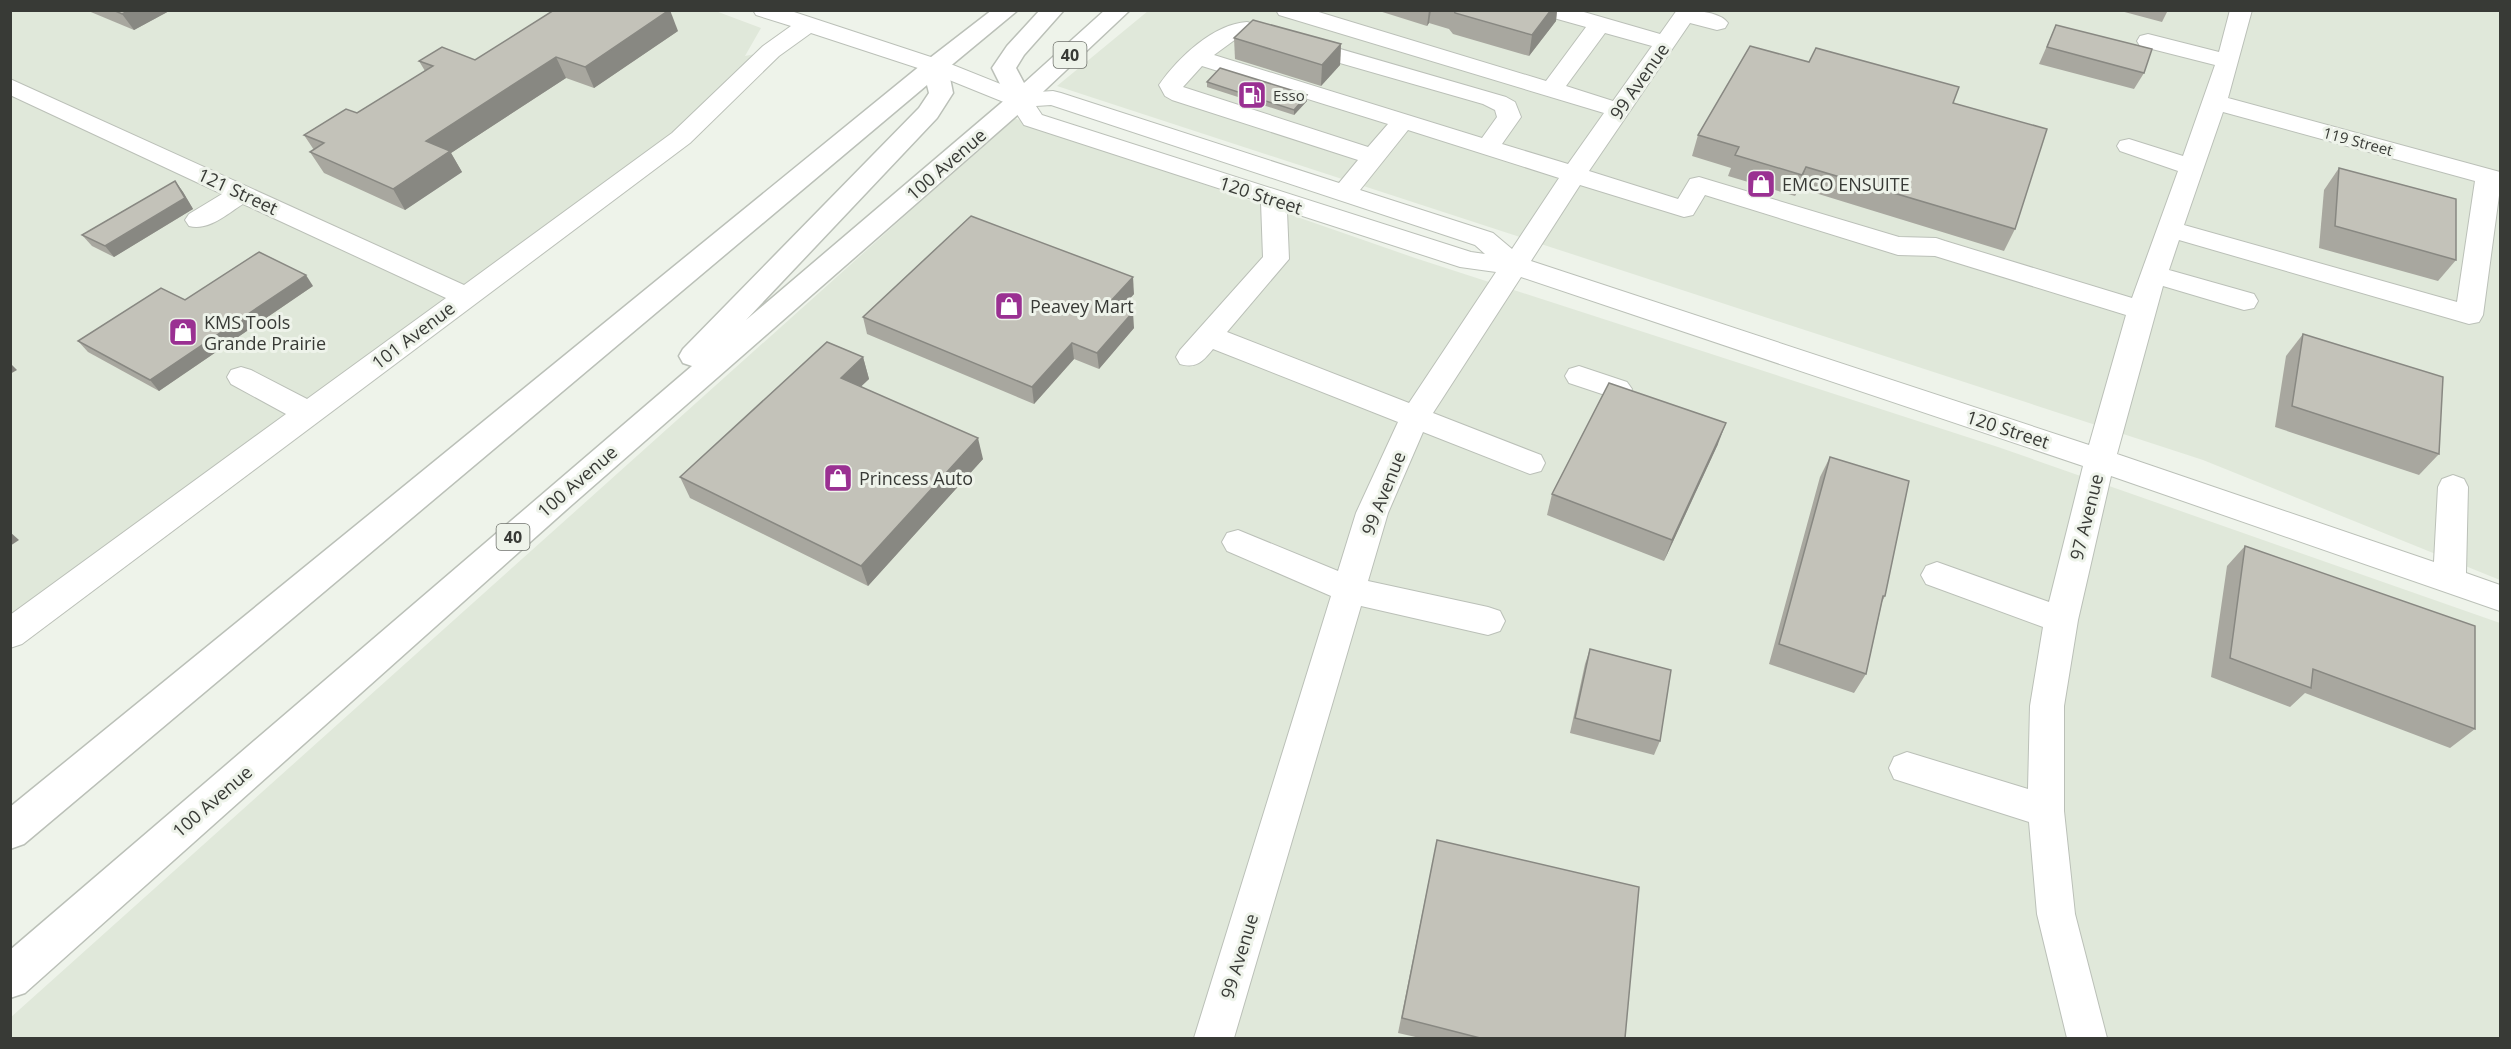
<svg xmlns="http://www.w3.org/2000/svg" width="2511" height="1049" viewBox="0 0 2511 1049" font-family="'Open Sans',sans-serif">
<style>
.built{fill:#e0e8da}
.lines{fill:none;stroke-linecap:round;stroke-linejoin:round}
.minor-casing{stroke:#bbc0b8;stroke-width:2}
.major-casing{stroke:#bbc0b8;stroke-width:3}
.minor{fill:#fff;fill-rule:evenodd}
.major{fill:#fff;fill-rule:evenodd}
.wall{fill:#a8a79f}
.shaded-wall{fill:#888882}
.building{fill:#c3c2b9;stroke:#888882;stroke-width:1.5}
.labels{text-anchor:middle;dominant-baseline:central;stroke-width:6;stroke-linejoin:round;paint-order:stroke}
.far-poi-label{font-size:15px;fill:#383a36;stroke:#eef3ea;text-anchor:start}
.far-street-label{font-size:15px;fill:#383a36;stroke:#eef3ea}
.shield{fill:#eef3ea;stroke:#6f726c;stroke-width:1.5}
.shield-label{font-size:16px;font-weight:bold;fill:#383a36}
.street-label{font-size:18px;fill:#383a36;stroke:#eef3ea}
.poi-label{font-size:18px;fill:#383a36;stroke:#eef3ea;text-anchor:start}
</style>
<rect width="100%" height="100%" fill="#eef3ea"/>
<g class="built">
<polygon points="713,10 761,28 745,56 771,51 681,138 11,634 11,11"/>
<polygon points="1148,11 2500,11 2500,580 2203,460 1057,86"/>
<polygon points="1014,118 1415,258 1998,447 2500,623 2500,1038 11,1038 10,1018"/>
</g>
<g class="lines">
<g class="minor-casing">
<g id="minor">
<path d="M 753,10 L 788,10 L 943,61 L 1023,93 L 1053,91 L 1061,93 L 1339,183 L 1358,160 L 1172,100 L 1165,96 L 1159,85 C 1178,58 1213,24 1247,22 L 1506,97 L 1515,102 L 1521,117 L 1502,144 L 1568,164 L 1604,113 L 1279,15 L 1276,10 L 1312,10 L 1546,81 L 1586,27 L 1543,15 L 1540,10 L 1577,10 L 1660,34 L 1677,10 C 1690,10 1720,11 1728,23 L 1725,28 L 1717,30 L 1690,23 L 1589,171 L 1678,199 L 1690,179 L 1699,177 L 1899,237 L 1936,238 L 1945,241 L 2132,298 L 2178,171 L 2120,151 L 2117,146 L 2120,141 L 2129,139 L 2183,156 L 2215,65 L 2140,46 L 2137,41 L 2140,36 L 2148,34 L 2219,52 L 2230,10 L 2252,10 L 2228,98 L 2500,172 L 2500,188 L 2483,315 L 2479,322 L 2469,324 L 2179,240 L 2169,270 L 2254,294 L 2258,301 L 2254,308 L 2244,310 L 2163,286 L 2117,454 L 2434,562 L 2438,487 L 2442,479 L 2453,475 L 2464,479 L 2468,487 L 2466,573 L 2500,585 L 2500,611 L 2111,476 L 2078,620 L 2064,706 L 2064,811 L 2075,914 L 2107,1038 L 2067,1038 L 2037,914 L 2029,822 L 1894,779 L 1889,768 L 1894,757 L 1907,752 L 2028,789 L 2030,706 L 2043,627 L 1926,584 L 1921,575 L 1926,566 L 1937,562 L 2049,602 L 2083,466 L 1521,277 L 1433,413 L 1541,455 L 1545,463 L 1541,471 L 1530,474 L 1423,432 L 1388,513 L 1368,581 L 1488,607 L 1500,611 L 1505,621 L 1500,631 L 1488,635 L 1361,606 L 1234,1038 L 1194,1038 L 1331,596 L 1227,551 L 1222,542 L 1227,533 L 1238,530 L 1338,571 L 1356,513 L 1398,422 L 1213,349 C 1203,361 1197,369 1180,364 L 1176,357 L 1180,350 L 1263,257 L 1261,202 L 1024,125 L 1011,105 L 927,71 L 811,33 L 779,56 L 690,143 L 22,644 L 10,648 L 10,615 L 286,414 L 231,384 L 227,377 L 231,370 L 241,367 L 251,370 L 307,399 L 446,298 L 243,204 C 227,214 209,231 189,226 L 185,220 L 189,214 L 222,194 L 10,95 L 10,79 L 464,285 L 672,133 L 763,46 L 791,26 L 756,15 ZM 1605,33 L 1652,46 L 1613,101 L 1566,86 ZM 1240,36 L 1246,36 L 1483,104 L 1495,110 L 1497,117 L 1482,138 L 1214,55 ZM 1202,66 L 1388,124 L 1368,147 L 1183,87 ZM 1051,105 L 1475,245 L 1485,254 L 1471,252 L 1042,115 L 1036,106 ZM 2223,112 L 2475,181 L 2457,302 L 2184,225 ZM 1408,130 L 1559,178 L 1512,249 L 1493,233 L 1360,190 ZM 1580,185 L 1684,217 L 1693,215 L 1705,195 L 1898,255 L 1935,256 L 2126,315 L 2089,445 L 1531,261 ZM 1287,211 L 1460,267 L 1496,272 L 1409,403 L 1227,332 L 1289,259 Z"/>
<polygon points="1579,366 1627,382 1632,389 1627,396 1617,399 1569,383 1565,376 1569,369"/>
</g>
</g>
<g class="major-casing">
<polygon id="major" points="992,10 1018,10 948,68 953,93 937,118 746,320 1007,98 992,68 1007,46 1040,10 1064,10 1024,55 1016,68 1024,83 1105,10 1130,10 1029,105 566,510 25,993 10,998 10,950 692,366 683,363 679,356 683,349 919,108 929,93 927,85 24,844 10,849 10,807 926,61"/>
</g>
<use href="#minor" class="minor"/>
<use href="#major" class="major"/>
</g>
<g class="wall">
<polygon points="86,10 171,10 134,30"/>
<polygon points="1376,10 1557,10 1556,21 1529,56 1453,34 1449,29 1429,23 1427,26"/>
<polygon points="2117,10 2168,10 2162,22"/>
<polygon points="2056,25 2144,73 2134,89 2039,64"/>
<polygon points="678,31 594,88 566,78 451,153 462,172 405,210 324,173 310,152 314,150 304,135 357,113 425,71 419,61 475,60"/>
<polygon points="1234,38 1341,44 1340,65 1321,86 1235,59"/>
<polygon points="1207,82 1307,95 1307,101 1294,115 1207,87"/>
<polygon points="1953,103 2015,229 2004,251 1799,188 1795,196 1728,176 1731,168 1692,156 1698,135"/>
<polygon points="2339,168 2456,260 2438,281 2319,248 2324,190"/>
<polygon points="175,181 183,192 193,209 114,257 92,246 82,235"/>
<polygon points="313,286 159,391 88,352 78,341 185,300"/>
<polygon points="1134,294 1122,307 1134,328 1099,369 1074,359 1034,404 867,334 863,317"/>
<polygon points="2303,334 2439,454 2419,475 2275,427 2286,356"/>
<polygon points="863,357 869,379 861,386 983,459 868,586 690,498 680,477"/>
<polygon points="1718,444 1664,561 1547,515 1552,494"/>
<polygon points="1830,457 1885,596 1882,602 1866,674 1854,693 1769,664 1820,477"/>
<polygon points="2245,546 2475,729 2450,748 2305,693 2290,707 2211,677 2227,566"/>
<polygon points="1590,649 1660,741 1654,755 1570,733 1585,664"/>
<polygon points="1437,840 1625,1038 1420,1038 1398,1033"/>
</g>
<g class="shaded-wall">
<polygon points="130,10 171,10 134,30 122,14"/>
<polygon points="669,10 670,10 678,31 594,88 585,67"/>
<polygon points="1429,10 1431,10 1429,23 1427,26"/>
<polygon points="1551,10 1557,10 1556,21 1529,56 1532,35"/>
<polygon points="1341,44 1340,65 1321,86 1322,65"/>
<polygon points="556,57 566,78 451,153 462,172 405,210 393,189 426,141"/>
<polygon points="1307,95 1307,101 1294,115 1294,110"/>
<polygon points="1806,167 1799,188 1795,196 1802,175"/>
<polygon points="175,181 183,192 193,209 114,257 105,246"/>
<polygon points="306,275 313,286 159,391 150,380"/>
<polygon points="1133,277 1134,294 1111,319 1109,303"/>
<polygon points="1133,312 1134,328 1099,369 1097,353"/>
<polygon points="1072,343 1074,359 1034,404 1032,387"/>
<polygon points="863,357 869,379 848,399 841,378"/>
<polygon points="10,363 17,370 10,374"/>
<polygon points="1726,423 1718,444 1664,561 1672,540"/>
<polygon points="978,438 983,459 868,586 861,566"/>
<polygon points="10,532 19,540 10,546"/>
</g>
<g class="building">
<polygon points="113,10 130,10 122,14"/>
<polygon points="554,10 669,10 585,67 556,57 426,141 450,151 393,189 310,152 324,143 304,135 346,109 357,113 433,66 419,61 442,47 475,60"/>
<polygon points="1454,10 1551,10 1532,35 1455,13"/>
<polygon points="1253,20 1341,44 1322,65 1234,38"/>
<polygon points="2056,25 2152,49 2144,73 2047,47"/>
<polygon points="1750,46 1809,62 1816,48 1959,87 1953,103 2047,129 2015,229 1806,167 1802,175 1735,155 1739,147 1698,135"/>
<polygon points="1220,68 1307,95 1294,110 1207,82"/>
<polygon points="2339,168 2456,199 2456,260 2335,226"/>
<polygon points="175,181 185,198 105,246 82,235"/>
<polygon points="971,216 1133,277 1109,303 1133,312 1097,353 1072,343 1032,387 863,317"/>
<polygon points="259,252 306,275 150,380 78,341 161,288 185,300"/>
<polygon points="2303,334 2443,377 2439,454 2292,406"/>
<polygon points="827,342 863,357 841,378 978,438 861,566 680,477"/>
<polygon points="1609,383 1726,423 1672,540 1552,494"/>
<polygon points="1830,457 1909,481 1885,596 1883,596 1866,674 1779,644"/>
<polygon points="2245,546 2475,626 2475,729 2313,669 2311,688 2230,658"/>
<polygon points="1590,649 1671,670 1660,741 1575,718"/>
<polygon points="1437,840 1639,887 1625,1038 1480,1038 1402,1018"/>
</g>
<defs>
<g id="fuel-square" transform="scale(1.5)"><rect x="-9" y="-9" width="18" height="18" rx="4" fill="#9a3092" stroke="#eef3ea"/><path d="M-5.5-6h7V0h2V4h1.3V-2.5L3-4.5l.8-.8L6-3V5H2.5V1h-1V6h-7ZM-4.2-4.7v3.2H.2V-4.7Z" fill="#fff"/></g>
<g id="shop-square" transform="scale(1.5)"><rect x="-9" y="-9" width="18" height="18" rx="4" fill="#9a3092" stroke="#eef3ea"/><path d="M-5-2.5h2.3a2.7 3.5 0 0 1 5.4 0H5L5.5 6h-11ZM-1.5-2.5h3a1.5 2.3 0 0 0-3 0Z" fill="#fff"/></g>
</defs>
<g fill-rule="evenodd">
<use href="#fuel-square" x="1252" y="95"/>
<use href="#shop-square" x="1761" y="184"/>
<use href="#shop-square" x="1009" y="306"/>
<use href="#shop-square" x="183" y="332"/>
<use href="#shop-square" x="838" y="478"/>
</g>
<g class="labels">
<g class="far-poi-label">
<text x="1273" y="95">Esso</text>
</g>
<g class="far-street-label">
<text transform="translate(2358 141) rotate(15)">119 Street</text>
</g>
<g class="shield">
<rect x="1053.5" y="42" width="33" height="26" rx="4.5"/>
<rect x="496.5" y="524" width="33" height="26" rx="4.5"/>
</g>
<g class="shield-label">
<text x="1070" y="55">40</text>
<text x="513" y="537">40</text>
</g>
<g class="street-label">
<text transform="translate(1639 81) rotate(-55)">99 Avenue</text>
<text transform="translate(946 164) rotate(-41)">100 Avenue</text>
<text transform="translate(238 191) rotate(25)">121 Street</text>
<text transform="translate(1261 195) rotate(18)">120 Street</text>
<text transform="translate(413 335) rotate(-37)">101 Avenue</text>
<text transform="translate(2008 429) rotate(18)">120 Street</text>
<text transform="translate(577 481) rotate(-41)">100 Avenue</text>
<text transform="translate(1383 493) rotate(-68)">99 Avenue</text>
<text transform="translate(2086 517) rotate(-76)">97 Avenue</text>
<text transform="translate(212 801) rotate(-41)">100 Avenue</text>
<text transform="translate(1239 956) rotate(-73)">99 Avenue</text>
</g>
<g class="poi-label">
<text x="1782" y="184">EMCO ENSUITE</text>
<text x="1030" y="306">Peavey Mart</text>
<text x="204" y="322">KMS Tools<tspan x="204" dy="21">Grande Prairie</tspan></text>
<text x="859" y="478">Princess Auto</text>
</g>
</g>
<rect width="2511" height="1049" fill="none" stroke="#383a36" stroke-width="24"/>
</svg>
